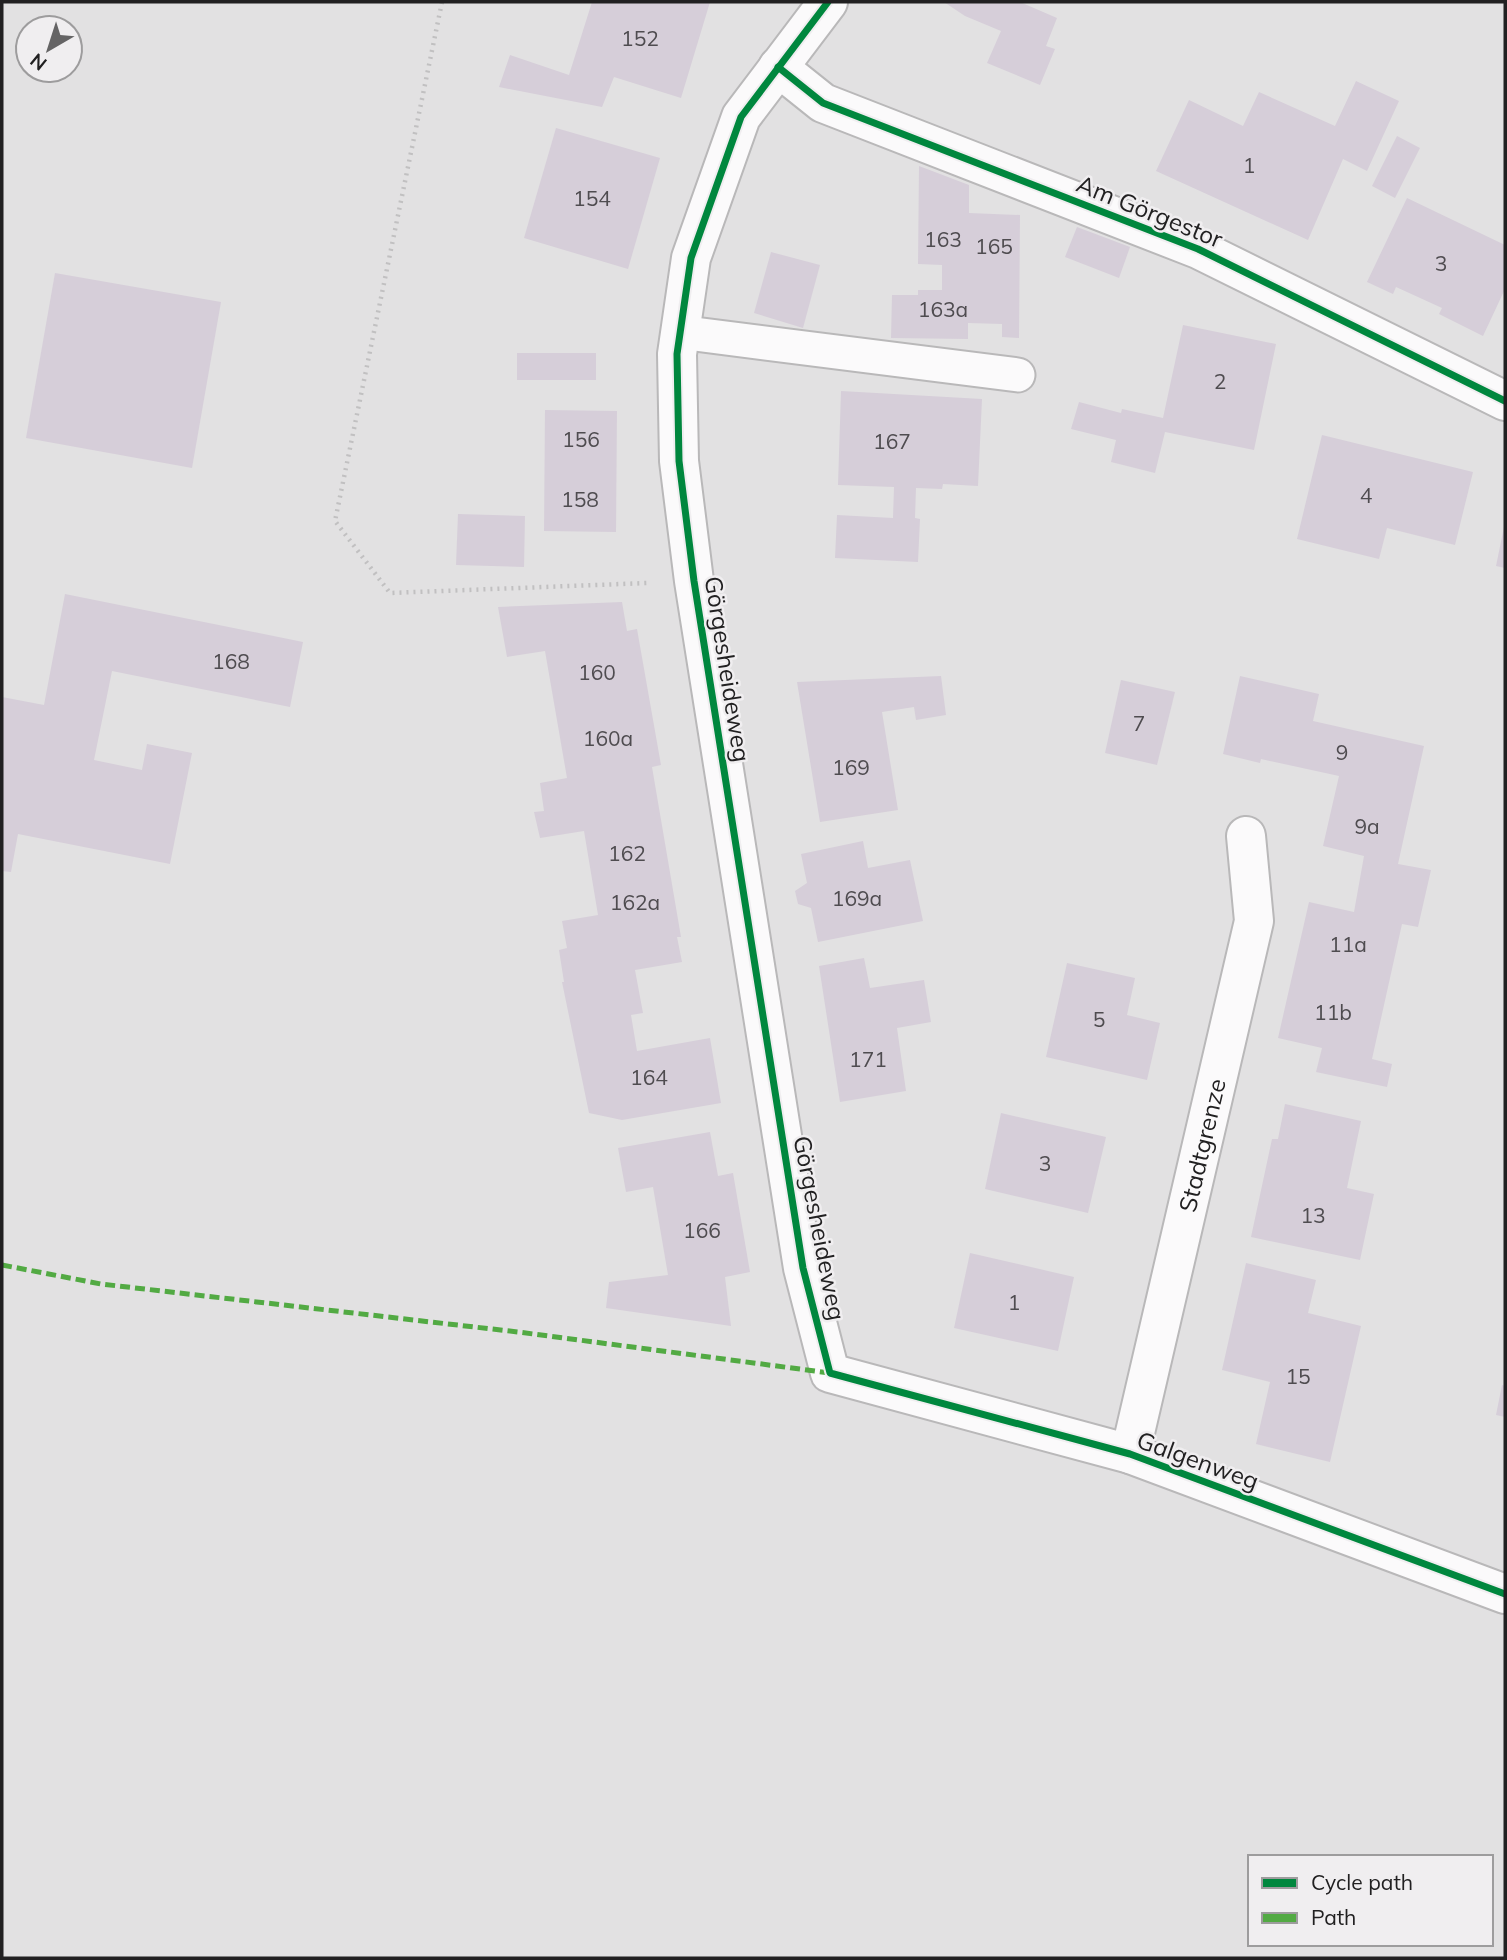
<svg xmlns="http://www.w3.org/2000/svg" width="1507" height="1960" viewBox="0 0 1507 1960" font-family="Mulish,sans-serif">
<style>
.building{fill:#d6ced9}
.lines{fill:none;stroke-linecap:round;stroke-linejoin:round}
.service-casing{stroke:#b9b8b9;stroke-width:37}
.minor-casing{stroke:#b9b8b9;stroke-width:42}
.path{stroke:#c1c0c1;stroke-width:4.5;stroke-dasharray:2 5;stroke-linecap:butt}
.service{stroke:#fbfafb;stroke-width:33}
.minor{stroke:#fbfafb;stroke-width:38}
.quiet{stroke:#52aa43;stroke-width:5;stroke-dasharray:10 5;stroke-linecap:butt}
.cycleway-casing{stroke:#f0eef0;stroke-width:11}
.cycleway{stroke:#00873e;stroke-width:7}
.labels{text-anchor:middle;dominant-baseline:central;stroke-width:5;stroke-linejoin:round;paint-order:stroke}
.number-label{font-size:21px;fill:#4f4c50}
.street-label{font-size:24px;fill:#212021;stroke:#f0eef0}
</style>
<rect width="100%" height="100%" fill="#e2e1e2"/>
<g class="building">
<polygon points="592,2 710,2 681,98 614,77 602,107 499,87 510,55 569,75"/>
<polygon points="944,2 1020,2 1057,18 1046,46 1055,49 1040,85 987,63 1001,31 965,16"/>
<polygon points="1356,81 1399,101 1367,171 1343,159 1308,240 1156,171 1189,100 1243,126 1259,92 1335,126"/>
<polygon points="556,128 660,158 628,269 524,238"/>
<polygon points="1397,136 1420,148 1395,198 1372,186"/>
<polygon points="919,166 969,185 969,213 1020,215 1019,338 1002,337 1002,324 968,323 968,339 891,338 892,295 918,295 918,290 942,290 942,265 918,264"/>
<polygon points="1407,198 1505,245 1505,289 1483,336 1439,314 1442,308 1396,287 1393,294 1367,282"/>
<polygon points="1077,227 1130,247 1119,278 1065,257"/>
<polygon points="771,252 820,265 803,328 754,313"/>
<polygon points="55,273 221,302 192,468 26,438"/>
<polygon points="1183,325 1276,344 1254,450 1165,432 1155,473 1111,462 1116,440 1071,429 1079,402 1121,413 1122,409 1163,418"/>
<rect x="517" y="353" width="79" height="27"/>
<polygon points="841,391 982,399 978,486 943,484 942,489 916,488 915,518 920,519 918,562 835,558 837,515 893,518 894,487 838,485"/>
<polygon points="545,410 617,411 616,532 544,531"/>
<polygon points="1322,435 1473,472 1455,545 1387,528 1379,559 1297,539"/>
<polygon points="458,514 525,516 524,567 456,565"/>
<polygon points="1504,527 1505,527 1505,568 1496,566"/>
<polygon points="65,594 303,642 290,707 112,671 94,760 142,770 147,744 192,753 170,864 18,834 11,872 2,871 2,697 44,705"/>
<polygon points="622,602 627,631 637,629 661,765 652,767 681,937 677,937 682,962 635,970 643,1013 631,1015 637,1051 710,1038 721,1103 622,1120 589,1113 562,982 564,982 559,950 567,948 562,921 598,915 584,831 540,838 534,812 544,811 540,783 567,778 545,651 507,657 498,607"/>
<polygon points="941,676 946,715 916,720 914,707 882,712 898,810 820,822 797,682"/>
<polygon points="1240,676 1319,694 1313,721 1424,746 1398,864 1431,870 1418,927 1402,924 1372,1059 1392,1064 1387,1087 1316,1072 1322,1048 1278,1038 1309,902 1354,912 1364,856 1323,846 1339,776 1261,759 1260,763 1223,754"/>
<polygon points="1121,680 1175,692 1157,765 1105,753"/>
<polygon points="863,841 868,868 910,860 923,921 818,942 811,908 798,904 795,891 807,883 801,854"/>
<polygon points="864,958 870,988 924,980 931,1022 897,1028 906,1091 840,1102 819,966"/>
<polygon points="1067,963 1135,978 1127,1015 1160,1023 1147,1080 1046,1057"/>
<polygon points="1285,1104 1361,1121 1347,1188 1374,1194 1360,1260 1251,1237 1272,1139 1278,1139"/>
<polygon points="1001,1113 1106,1137 1088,1213 985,1189"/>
<polygon points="710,1132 718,1176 733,1173 750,1272 725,1277 731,1326 606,1308 609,1282 668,1275 653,1187 626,1192 618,1148"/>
<polygon points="970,1253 1074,1277 1058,1351 954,1328"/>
<polygon points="1246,1263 1316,1280 1308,1313 1361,1326 1330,1462 1256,1444 1270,1382 1222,1370"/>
<polygon points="1502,1385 1505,1386 1505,1417 1496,1415"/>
</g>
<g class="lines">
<g class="service-casing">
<polyline id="service" points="679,332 1018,375"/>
</g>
<g class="minor-casing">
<g id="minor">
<polyline points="828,2 741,117 691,258 677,354 679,461 694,581 803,1268 830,1373 1130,1454 1505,1594"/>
<polyline points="778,67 823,103 1198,249 1505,401"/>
<path id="s1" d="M 1130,1454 L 1254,921 L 1246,836"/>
</g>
</g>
<polyline class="path" points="442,2 335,521 390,593 647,583"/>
<use href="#service" class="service"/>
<use href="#minor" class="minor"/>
<polyline class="quiet" points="2,1265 101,1284 518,1332 830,1373"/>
<g class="cycleway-casing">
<g id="cycleway">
<polyline points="828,2 741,117 691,258 677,354 679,461 694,581 803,1268 830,1373 1130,1454 1505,1594"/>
<polyline points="778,67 823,103 1198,249 1505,401"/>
</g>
</g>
<use href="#cycleway" class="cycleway"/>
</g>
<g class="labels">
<g class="number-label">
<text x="640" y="38">152</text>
<text x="1249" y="165">1</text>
<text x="592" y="198">154</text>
<text x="943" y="239">163</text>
<text x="994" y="246">165</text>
<text x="1441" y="263">3</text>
<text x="943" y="309">163a</text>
<text x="1220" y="381">2</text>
<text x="581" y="439">156</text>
<text x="892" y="441">167</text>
<text x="1366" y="495">4</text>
<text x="580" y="499">158</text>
<text x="231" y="661">168</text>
<text x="597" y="672">160</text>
<text x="1139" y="723">7</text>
<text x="608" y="738">160a</text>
<text x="1342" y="752">9</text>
<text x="851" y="767">169</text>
<text x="1367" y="826">9a</text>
<text x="627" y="853">162</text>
<text x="857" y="898">169a</text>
<text x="635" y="902">162a</text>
<text x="1348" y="944">11a</text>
<text x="1333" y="1012">11b</text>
<text x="1099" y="1019">5</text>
<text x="868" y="1059">171</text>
<text x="649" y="1077">164</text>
<text x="1045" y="1163">3</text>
<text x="1313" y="1215">13</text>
<text x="702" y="1230">166</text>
<text x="1014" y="1302">1</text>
<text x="1298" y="1376">15</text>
</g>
<g class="street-label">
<text transform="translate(1150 211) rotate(22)">Am Görgestor</text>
<text transform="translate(728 669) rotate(81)">Görgesheideweg</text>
<text stroke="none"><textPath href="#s1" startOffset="317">Stadtgrenze</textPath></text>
<text transform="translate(820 1228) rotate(79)">Görgesheideweg</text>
<text transform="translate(1198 1460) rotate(20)">Galgenweg</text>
</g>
</g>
<rect width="1507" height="1960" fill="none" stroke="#212021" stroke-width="7"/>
<rect x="1248" y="1855" width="245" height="91" fill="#f0eef0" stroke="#9d9c9d" stroke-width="2"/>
<rect x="1262" y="1878" width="35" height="10" fill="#00873e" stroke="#9d9c9d" stroke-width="2"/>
<text x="1311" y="1890" font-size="21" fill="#212021">Cycle path</text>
<rect x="1262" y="1913" width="35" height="10" fill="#52aa43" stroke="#9d9c9d" stroke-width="2"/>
<text x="1311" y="1925" font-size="21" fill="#212021">Path</text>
<g transform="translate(49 49) rotate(219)"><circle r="33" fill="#f0eef0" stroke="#9d9c9d" stroke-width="2"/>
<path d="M0-5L12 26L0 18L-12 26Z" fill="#656465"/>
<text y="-10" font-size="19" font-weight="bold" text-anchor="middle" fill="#212021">N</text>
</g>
</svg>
